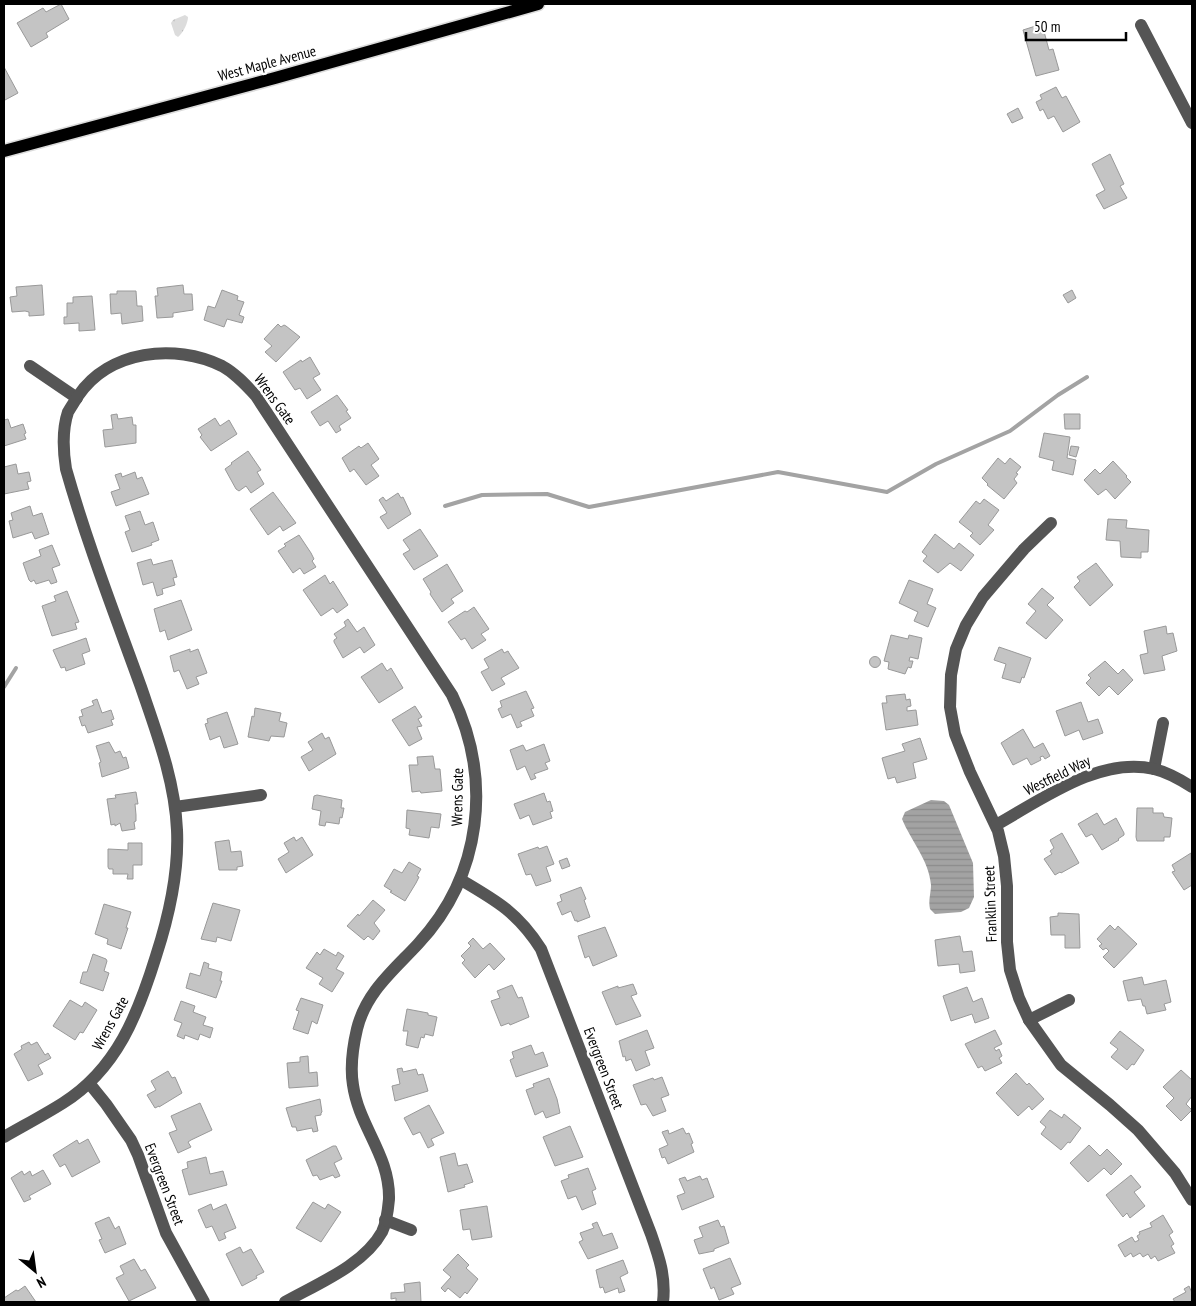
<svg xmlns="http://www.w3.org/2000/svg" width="1196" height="1306" viewBox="0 0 1196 1306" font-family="'PT Sans Narrow',sans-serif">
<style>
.grass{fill:url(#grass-tufts)}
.water{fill:url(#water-rules)}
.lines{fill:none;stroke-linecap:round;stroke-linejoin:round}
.stream{stroke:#a3a3a3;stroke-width:4}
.building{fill:#c4c4c4;stroke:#999}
.major-casing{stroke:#dbdbdb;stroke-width:15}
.minor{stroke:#555;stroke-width:12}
.major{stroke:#000;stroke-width:12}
.labels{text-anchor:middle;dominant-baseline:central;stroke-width:5;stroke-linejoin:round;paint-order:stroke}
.street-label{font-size:15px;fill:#000;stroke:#fff}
</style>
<defs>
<pattern id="grass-tufts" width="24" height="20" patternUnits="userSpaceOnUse" patternTransform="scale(1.25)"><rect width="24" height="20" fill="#dcdcdc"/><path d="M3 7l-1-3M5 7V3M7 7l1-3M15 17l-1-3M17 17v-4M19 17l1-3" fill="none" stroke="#bbb"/></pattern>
<pattern id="water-rules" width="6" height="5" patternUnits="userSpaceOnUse" patternTransform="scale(1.25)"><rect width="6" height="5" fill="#a3a3a3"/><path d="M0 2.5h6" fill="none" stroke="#8b8b8b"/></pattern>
</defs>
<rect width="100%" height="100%" fill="#fff"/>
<path class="grass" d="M 185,15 L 188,17 C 188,23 183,33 178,37 L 175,35 L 171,23 L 173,20 Z"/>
<path class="water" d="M 931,800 L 944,801 L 949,805 L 973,863 L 974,897 L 969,908 L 961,912 L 935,914 L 930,909 C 928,900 931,893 931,885 C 929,860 911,841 902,819 L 905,812 Z"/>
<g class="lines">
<g class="stream">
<polyline points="445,506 482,495 547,494 589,507 778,472 887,492 936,464 1010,431 1058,395 1087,377"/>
<polyline points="4,687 16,668"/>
</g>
</g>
<g class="building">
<polygon points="61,4 69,19 46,33 48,37 31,47 17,23 43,8 46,12"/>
<polygon points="1042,24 1049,50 1053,49 1059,70 1036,76 1023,30"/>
<polygon points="4,67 18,93 5,100 4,97"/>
<polygon points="1056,87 1062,98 1066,96 1080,122 1063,132 1054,116 1048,119 1043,109 1040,111 1036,102 1042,99 1040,95"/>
<polygon points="1018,108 1023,118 1012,123 1007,114"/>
<polygon points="1110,154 1124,184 1120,186 1127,198 1104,209 1096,195 1105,190 1092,164"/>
<polygon points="42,285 44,315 29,316 29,312 25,311 12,312 10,297 17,296 16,287"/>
<polygon points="183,285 184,294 192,294 193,310 173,313 173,317 157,318 155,296 158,296 157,288"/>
<polygon points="222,290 238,296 237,300 244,302 239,315 244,317 242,323 227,319 224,327 204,320 208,306 215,308"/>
<polygon points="1072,290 1076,298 1068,303 1063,295"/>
<polygon points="117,291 136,291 137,306 142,306 143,321 122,324 121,313 111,314 110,294 117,294"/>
<polygon points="92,296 95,330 79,331 79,323 64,324 64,317 67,317 67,303 73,303 73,297"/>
<polygon points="278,324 281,327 284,325 286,326 300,337 276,362 265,352 272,346 264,339"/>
<polygon points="310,357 320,374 313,378 321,390 307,399 300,388 295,390 283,372 301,360 302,362"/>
<polygon points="337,395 348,410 346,411 351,418 339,426 341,430 336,433 328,421 320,426 311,412"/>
<polygon points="117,414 118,419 132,417 133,425 136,425 136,443 105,447 103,430 113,429 111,415"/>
<polygon points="1064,414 1080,414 1080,429 1065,429"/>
<polygon points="215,418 220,426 229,420 237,434 211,451 200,437 202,435 198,429"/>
<polygon points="8,419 11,428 23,424 26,433 24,434 26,439 4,446 4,420"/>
<polygon points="1044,433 1070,437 1067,458 1076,460 1073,475 1052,470 1054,461 1039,457"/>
<polygon points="368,443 379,459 371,465 379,476 366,485 354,469 350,472 342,458 359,446 361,448"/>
<polygon points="1071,446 1079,447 1076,457 1069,455"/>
<polygon points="248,451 261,470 257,472 264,484 251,493 246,486 239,491 236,489 225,469 232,464 231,463"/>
<polygon points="998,458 1005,464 1010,458 1021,467 1016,473 1018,474 1014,479 1017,483 1004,499 987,485 988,484 982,478"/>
<polygon points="1113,461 1127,476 1126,477 1131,482 1115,499 1106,489 1098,495 1084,480 1095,469 1100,474"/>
<polygon points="16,464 18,474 29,472 31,481 27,482 29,489 4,494 4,467"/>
<polygon points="135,472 137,479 142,477 149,494 116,506 111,492 120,489 115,475 121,473 122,477"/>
<polygon points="273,492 296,523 283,531 280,526 268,535 250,509"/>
<polygon points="398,493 401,498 403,497 411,514 388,529 380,517 387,513 379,500 383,497 386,501"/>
<polygon points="984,499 999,510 988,525 994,530 980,545 970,536 973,533 959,522 976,501 980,504"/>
<polygon points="30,506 33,516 42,513 49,534 35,539 32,532 13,538 9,521 13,520 11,513"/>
<polygon points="140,511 145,525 153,522 159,540 151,543 152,545 132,552 125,532 130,530 125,516"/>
<polygon points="1108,519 1127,520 1126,528 1149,530 1148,552 1141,552 1141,558 1121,557 1120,541 1106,540"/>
<polygon points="420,529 438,556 414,570 403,554 410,550 403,540"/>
<polygon points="935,534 954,549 959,543 974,555 961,571 950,563 938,573 923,561 927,556 922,552"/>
<polygon points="299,535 311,553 314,559 312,561 316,567 304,574 300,568 293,573 278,551 286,546 284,544"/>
<polygon points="52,545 60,565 52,568 57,582 51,584 49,580 36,584 34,580 31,582 29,580 23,563 41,556 39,550"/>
<polygon points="151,559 153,565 172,560 177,577 173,578 175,585 162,589 163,594 157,596 153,582 143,585 137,563"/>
<polygon points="1096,563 1113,585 1090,606 1074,587 1080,581 1077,577"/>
<polygon points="447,564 463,591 451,599 454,603 442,612 430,594 431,592 423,579"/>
<polygon points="325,575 330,584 333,581 348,605 337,613 333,608 321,616 303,590"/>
<polygon points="909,580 933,589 927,604 936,608 928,627 914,621 918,612 899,603"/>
<polygon points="1042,588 1054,598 1047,605 1063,620 1046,639 1026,623 1036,611 1028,604"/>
<polygon points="67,591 79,622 75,623 77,629 52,636 42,606 56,601 54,596"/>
<polygon points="181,600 192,630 168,640 165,630 160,632 154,609"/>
<polygon points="474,607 489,629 481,634 486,640 472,649 465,638 461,640 448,622 465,611 467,612"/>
<polygon points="348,619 357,632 364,627 375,645 364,653 360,647 343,658 334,642 334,640 337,638 334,634 346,626 344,622"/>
<polygon points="1166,626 1167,634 1173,633 1177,651 1162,656 1165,670 1144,674 1140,655 1148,653 1144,631"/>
<polygon points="891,635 908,639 909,635 922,638 918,659 910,657 909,661 913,661 911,668 908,667 905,674 888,669 889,662 884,661"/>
<polygon points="86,638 90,651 82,654 85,664 66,671 65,667 61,668 53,650"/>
<polygon points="999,647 1031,658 1024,678 1022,677 1020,683 1002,678 1006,664 994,660"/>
<polygon points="190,649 190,652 198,649 207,673 196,677 199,684 187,689 179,670 174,672 170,656"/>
<polygon points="502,649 504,653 508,651 509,653 519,668 501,678 505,684 492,691 481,672 489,668 484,659"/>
<circle cx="875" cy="662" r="5.5"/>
<polygon points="1105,661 1118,674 1123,669 1133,680 1118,695 1109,686 1099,696 1086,683 1091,678 1088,675"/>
<polygon points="382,663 387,671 391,668 403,688 379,703 361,677"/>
<polygon points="526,691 534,708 531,709 534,716 520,722 522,726 517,728 511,714 502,718 498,709 502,707 500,701"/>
<polygon points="905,694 906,700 910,699 911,706 907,707 907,711 916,710 918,725 886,730 882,703 887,703 886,696"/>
<polygon points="97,699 102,713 111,710 114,719 111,720 113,725 88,733 85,725 82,726 79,717 83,716 81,710 94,705 92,701"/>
<polygon points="1081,702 1088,722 1098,719 1103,733 1083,740 1079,730 1065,736 1056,711"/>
<polygon points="415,706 422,717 418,719 422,726 417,727 422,739 409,746 392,720"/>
<polygon points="255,708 281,713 279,721 287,723 284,737 271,736 269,741 248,737 252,716 254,717"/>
<polygon points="227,712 238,744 224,748 220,736 210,740 205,724 208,723 207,719"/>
<polygon points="1023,729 1034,748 1043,743 1050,756 1045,759 1043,756 1040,757 1041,760 1031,765 1027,758 1013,765 1001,743"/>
<polygon points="322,733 325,739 329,737 336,754 309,771 301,757 313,750 308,742"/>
<polygon points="920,738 927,759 913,763 916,778 897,783 895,777 888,779 882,758 905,751 902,744"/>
<polygon points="109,742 115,753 120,751 123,758 126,757 129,768 102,777 99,763 101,762 96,746"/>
<polygon points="544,744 550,761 545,763 548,769 534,774 536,778 531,780 525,766 517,770 510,750 523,745 526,751"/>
<polygon points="433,756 435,769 440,769 442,791 421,793 420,791 412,792 409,765 418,765 417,757"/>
<polygon points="136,792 138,804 135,804 136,815 136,821 134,822 135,829 122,831 120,823 115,826 115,824 111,825 107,799 116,798 115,795"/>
<polygon points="544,793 547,802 550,801 553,811 550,812 552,818 533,825 529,815 520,819 514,804"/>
<polygon points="317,795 342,800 341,808 344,808 342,818 340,817 339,824 326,822 325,826 319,825 321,811 312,809 314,796"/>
<polygon points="1137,808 1153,808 1153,813 1163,813 1164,817 1172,818 1170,837 1164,837 1164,841 1137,841 1136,837"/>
<polygon points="407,810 441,814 439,828 431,827 429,838 409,835 410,829 406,828"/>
<polygon points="1097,813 1104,825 1116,818 1124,833 1124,835 1118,839 1119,840 1102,850 1092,834 1086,837 1078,824"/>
<polygon points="1062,833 1079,863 1061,873 1060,872 1055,875 1044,859 1052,854 1050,851 1054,848 1050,840"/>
<polygon points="294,837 296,841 302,837 313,855 286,873 278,859 289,852 284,843"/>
<polygon points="229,840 231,852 241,851 243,866 237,867 237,870 219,870 215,842"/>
<polygon points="128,843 142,843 142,865 133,865 133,879 127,879 128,874 113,874 113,869 109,869 108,867 108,849 128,850"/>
<polygon points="547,846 554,864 546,867 551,881 536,886 531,874 526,875 518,854 538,847 539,849"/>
<polygon points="1191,853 1192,885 1184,890 1172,872 1175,871 1172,865"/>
<polygon points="567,858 570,866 562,869 559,861"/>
<polygon points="409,862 421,869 417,876 419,877 416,883 405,901 390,892 392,891 384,886 394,869 402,873"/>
<polygon points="581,887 586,899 584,900 590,917 577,922 577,920 575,921 571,911 562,915 557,903 562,901 560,895"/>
<polygon points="373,900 385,910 374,923 380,931 373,940 368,936 364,940 347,926 358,914 359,916"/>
<polygon points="213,903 240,910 231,941 217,937 216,942 201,939"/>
<polygon points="104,904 131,912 126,928 128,928 121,949 107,944 108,939 95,934"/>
<polygon points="1058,913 1079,914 1080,948 1065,948 1065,935 1051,935 1050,917 1058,916"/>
<polygon points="1110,925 1115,930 1118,926 1137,944 1114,968 1103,957 1109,951 1106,948 1103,950 1099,946 1102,944 1097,939"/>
<polygon points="605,927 617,956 593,966 589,956 585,958 578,936"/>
<polygon points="960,936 963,952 972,951 975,971 960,973 959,964 938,966 935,940"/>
<polygon points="473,938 483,949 490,943 505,959 494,970 489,964 475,978 462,963 465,960 461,956 471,946 468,943"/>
<polygon points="324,949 336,956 338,952 344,956 336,969 344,973 332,992 319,984 323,978 306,968 317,952 320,955"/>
<polygon points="93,954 106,959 107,961 104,971 109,973 103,991 80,983 83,972 87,972"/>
<polygon points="204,962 209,964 208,968 222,972 220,981 222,981 216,998 186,988 190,973 200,976"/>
<polygon points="1142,977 1144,985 1166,980 1171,1002 1164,1004 1166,1010 1147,1014 1145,1006 1143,1006 1141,999 1128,1001 1123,981"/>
<polygon points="633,984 637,994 631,996 641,1016 616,1025 602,992 618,986 618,988"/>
<polygon points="512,985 518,998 522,997 529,1017 510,1025 509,1023 501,1026 491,1001 500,998 497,991"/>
<polygon points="967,987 973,1002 982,998 989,1018 975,1023 972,1014 951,1021 943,996"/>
<polygon points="301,998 323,1005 317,1024 312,1021 308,1034 293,1029 299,1011 296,1010"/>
<polygon points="70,1000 82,1007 85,1002 97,1010 83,1033 80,1032 75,1040 53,1026"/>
<polygon points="181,1001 195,1006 193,1012 206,1017 203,1025 213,1028 210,1038 200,1034 198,1040 185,1035 184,1039 177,1036 182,1023 174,1020"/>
<polygon points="407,1009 428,1013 428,1015 437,1017 433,1036 425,1034 424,1038 421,1037 418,1048 406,1045 408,1031 403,1031"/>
<polygon points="647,1030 654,1048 645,1051 650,1065 636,1071 631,1059 626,1061 625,1056 623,1057 619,1041"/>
<polygon points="995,1030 1002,1044 994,1048 996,1051 999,1049 1002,1056 999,1058 1002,1063 985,1071 982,1066 978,1068 965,1044"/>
<polygon points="1120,1031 1144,1050 1134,1065 1132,1064 1127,1070 1111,1057 1118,1049 1110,1043"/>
<polygon points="29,1042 31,1045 37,1042 45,1055 48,1053 51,1058 38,1065 43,1074 28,1081 14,1054 22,1049 21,1046"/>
<polygon points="531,1045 535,1055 543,1052 548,1066 516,1077 510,1060 514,1058 512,1052"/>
<polygon points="308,1056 309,1073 317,1072 318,1086 289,1088 287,1063 300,1062 300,1057"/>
<polygon points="402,1068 403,1072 416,1069 418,1075 423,1074 428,1091 395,1101 392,1086 400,1084 397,1069"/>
<polygon points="1181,1070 1192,1080 1192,1096 1186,1104 1192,1110 1181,1121 1166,1106 1174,1098 1163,1087"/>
<polygon points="168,1071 172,1078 175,1077 182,1093 159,1107 159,1106 155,1108 147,1095 156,1090 151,1081"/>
<polygon points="1016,1073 1027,1085 1029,1083 1044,1099 1032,1110 1029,1106 1018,1116 996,1093"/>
<polygon points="662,1077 669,1095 661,1098 666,1111 653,1116 646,1104 641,1105 633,1085 653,1078 654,1080"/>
<polygon points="549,1078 557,1099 560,1113 546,1118 543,1111 535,1115 526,1090 534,1087 533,1084"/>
<polygon points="320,1099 322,1112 321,1113 321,1115 315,1116 318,1131 313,1132 312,1128 297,1131 296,1127 292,1127 286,1108"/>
<polygon points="200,1103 212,1130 191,1140 188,1142 191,1147 178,1153 169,1133 177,1130 171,1116"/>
<polygon points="429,1105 444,1133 431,1139 434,1145 428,1148 420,1132 413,1135 404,1118"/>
<polygon points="1050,1110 1062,1118 1064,1114 1081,1128 1070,1143 1068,1142 1061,1150 1041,1134 1046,1127 1040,1122"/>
<polygon points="570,1126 583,1157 555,1166 543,1137"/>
<polygon points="683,1128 686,1134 689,1133 693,1143 691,1144 694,1152 668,1164 665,1157 662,1158 659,1149 668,1145 662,1132 668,1130 669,1134"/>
<polygon points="88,1139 100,1162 72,1177 65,1164 60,1167 53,1155 77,1140 79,1144"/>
<polygon points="1089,1145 1100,1156 1107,1149 1122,1164 1111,1175 1104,1168 1088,1182 1070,1163"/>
<polygon points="333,1146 336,1146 342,1159 334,1163 340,1176 335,1178 333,1175 320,1180 317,1175 313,1176 306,1160"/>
<polygon points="455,1153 458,1166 467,1164 473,1182 464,1185 465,1187 448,1192 440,1157"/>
<polygon points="206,1157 210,1174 223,1171 227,1185 189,1195 182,1170 188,1168 187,1162"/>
<polygon points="588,1168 596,1189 592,1191 596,1204 582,1210 576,1196 568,1199 561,1181 569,1178 568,1175"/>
<polygon points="43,1170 51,1184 29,1196 31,1199 24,1202 11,1178 22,1171 24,1175 30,1171 32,1176"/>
<polygon points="1131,1175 1141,1187 1134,1192 1145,1206 1130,1218 1127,1213 1123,1217 1106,1195"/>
<polygon points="700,1176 702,1180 707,1178 714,1197 682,1210 677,1196 685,1193 679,1179 685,1177 687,1181"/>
<polygon points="313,1202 325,1209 328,1204 341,1212 321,1242 296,1228"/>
<polygon points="211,1204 213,1210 226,1204 236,1228 224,1233 226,1238 219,1241 212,1226 206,1228 198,1210"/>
<polygon points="487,1206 492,1237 472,1240 470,1229 463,1230 460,1210"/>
<polygon points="1163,1215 1173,1232 1169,1235 1174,1244 1171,1246 1175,1253 1158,1261 1155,1256 1151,1259 1148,1254 1143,1257 1140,1253 1133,1257 1131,1253 1125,1257 1118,1245 1132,1237 1135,1242 1139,1240 1137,1236 1140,1234 1139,1232 1152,1227 1150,1223"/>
<polygon points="109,1217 115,1229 119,1226 126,1244 105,1253 99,1240 102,1239 95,1223"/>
<polygon points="718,1220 721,1227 724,1226 729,1243 714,1249 714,1251 699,1254 694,1240 703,1237 699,1227"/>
<polygon points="597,1222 603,1236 612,1233 618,1248 588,1259 579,1242 583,1240 580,1233 594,1228 592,1224"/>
<polygon points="240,1247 243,1253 251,1249 264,1272 256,1276 257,1278 242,1286 226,1254"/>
<polygon points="458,1254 469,1265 466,1268 478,1279 467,1294 465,1292 460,1298 448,1288 445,1292 441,1288 451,1277 443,1270"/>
<polygon points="730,1258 741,1284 731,1288 734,1294 719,1300 714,1287 711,1289 703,1269"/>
<polygon points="134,1259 141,1271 145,1269 156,1288 129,1301 116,1278 124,1274 120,1266"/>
<polygon points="623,1260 628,1273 620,1277 625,1291 619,1293 618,1288 605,1293 603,1287 600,1288 596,1270"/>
<polygon points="420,1282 421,1302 396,1302 396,1298 391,1299 391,1293 405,1292 404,1284"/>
<polygon points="25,1286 36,1302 4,1302 4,1298 16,1290 18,1291"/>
<polygon points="1189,1286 1192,1293 1192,1302 1175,1302 1173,1299 1186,1292 1184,1289"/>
</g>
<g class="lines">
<g class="major-casing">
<polyline id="major" points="4,151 275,78 538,4"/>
</g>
<g class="minor">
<polyline points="1141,25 1192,123"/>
<polyline points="30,366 77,398"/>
<polyline points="1051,523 1024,549 983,597 966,625 956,649 951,675 950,707 955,734 970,772 998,831 1004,856 1007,886 1007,942 1010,970 1019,998 1029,1020 1061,1065 1110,1105 1138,1130 1175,1173 1192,1200"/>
<polyline points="1154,769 1163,723"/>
<polyline points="175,807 261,795"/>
<path d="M 996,825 C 1041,800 1100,756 1154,769 C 1167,772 1181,780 1192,787"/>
<path d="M 461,880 C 497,901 518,913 541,949 L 651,1234 C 659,1257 666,1277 663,1302"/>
<polyline points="1029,1020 1069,1000"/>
<polyline points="89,1083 106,1104 131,1140 138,1155 166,1233 204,1302"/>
<path d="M 4,1137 C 23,1126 44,1115 63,1103 C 117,1069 138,1014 156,956 C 169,916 179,873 177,830 C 175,781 157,734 141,687 C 115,615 87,543 66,469 C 63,450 62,430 68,412 C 71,407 75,401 78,396 C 109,350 175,343 222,366 C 235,373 246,385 256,396 L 452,695 C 493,779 482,875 418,944 C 394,970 366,992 357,1029 C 353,1046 350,1067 353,1085 C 359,1127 390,1155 389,1199 C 388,1210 387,1222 382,1232 C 364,1265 317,1284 285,1302"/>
<polyline points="385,1220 411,1230"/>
</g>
<use href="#major" class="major"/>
</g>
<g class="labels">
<g class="street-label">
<text transform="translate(267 63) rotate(-15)">West Maple Avenue</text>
<text transform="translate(275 399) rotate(54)">Wrens Gate</text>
<text transform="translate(1057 775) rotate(-26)">Westfield Way</text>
<text transform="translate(457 797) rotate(-89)">Wrens Gate</text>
<text transform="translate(990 904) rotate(-92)">Franklin Street</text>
<text transform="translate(110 1023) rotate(-61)">Wrens Gate</text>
<text transform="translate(604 1068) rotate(69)">Evergreen Street</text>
<text transform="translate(165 1184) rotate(69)">Evergreen Street</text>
</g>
</g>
<rect width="1196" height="1306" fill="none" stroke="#000000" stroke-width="10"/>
<g transform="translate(35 1271) rotate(151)" stroke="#ffffff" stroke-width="4" paint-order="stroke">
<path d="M0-4L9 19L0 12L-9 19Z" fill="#000000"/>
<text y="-8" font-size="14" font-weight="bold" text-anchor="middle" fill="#000000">N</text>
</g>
<path d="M1026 32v8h100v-8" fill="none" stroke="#000000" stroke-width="2.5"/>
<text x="1034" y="32" font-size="15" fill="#000000" stroke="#ffffff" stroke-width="4" paint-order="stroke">50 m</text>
</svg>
